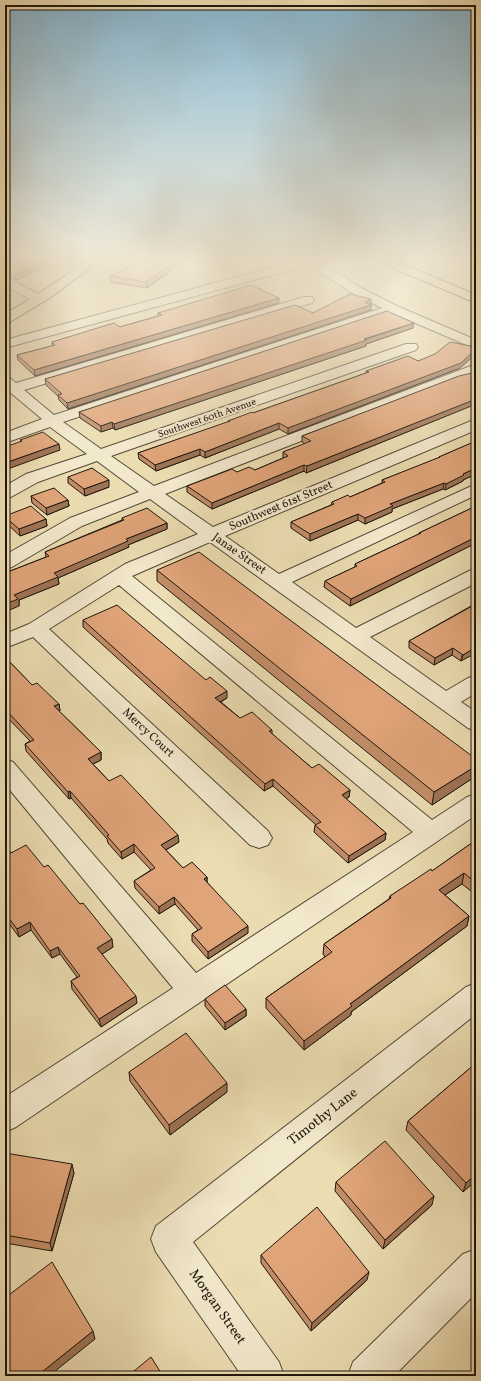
<svg xmlns="http://www.w3.org/2000/svg" width="481" height="1381" viewBox="0 0 481 1381" font-family="Vollkorn,serif">
<style>
.lines{fill:none;stroke-linecap:round;stroke-linejoin:round}
.minor-casing{stroke:#524836;stroke-width:2}
.major-casing{stroke:#1f170d;stroke-width:2}
.minor{fill:#f2e8cc;fill-rule:evenodd}
.major{fill:#ebdcb1;fill-rule:evenodd}
.wall{fill:#c18d68;stroke:#1f170d}
.shaded-wall{fill:#9d7355;stroke:#1f170d}
.building{fill:#e0a479;stroke:#1f170d}
.labels{text-anchor:middle;dominant-baseline:central;stroke-width:4;stroke-linejoin:round;paint-order:stroke}
.far-street-label{font-size:10px;fill:#1f170d;stroke:#f2e8cc}
.street-label{font-size:12px;fill:#1f170d;stroke:#f2e8cc}
.near-street-label{font-size:14px;fill:#1f170d;stroke:#f2e8cc}
</style>
<rect width="100%" height="100%" fill="#ebdcb1"/>
<filter id="stains"><feTurbulence type="fractalNoise" baseFrequency=".005" numOctaves="4"/><feColorMatrix values="0 0 0 0 .2 0 0 0 0 .09 0 0 0 0 .02 0 0 0 .5 -.17"/></filter>
<radialGradient id="worn" r=".72"><stop offset=".6" stop-color="#630" stop-opacity="0"/><stop offset="1" stop-color="#630" stop-opacity=".3"/></radialGradient>
<g class="lines">
<g class="minor-casing">
<g id="minor">
<polygon points="292,262 321,262 363,289 397,306 476,340 476,349 392,313 63,422 101,449 406,344 416,344 418,347 416,350 111,456 154,486 476,364 476,373 165,494 213,527 476,419 476,430 225,536 279,574 476,484 476,495 292,582 356,628 469,571 476,569 476,583 370,637 446,691 468,678 476,676 476,693 461,702 476,712 476,731 468,728 210,542 132,576 432,820 467,797 476,794 476,815 16,1127 5,1132 5,1097 173,988 5,784 5,759 13,762 196,973 413,832 119,585 49,629 268,831 272,838 268,845 259,848 250,845 33,637 5,648 5,634 29,624 125,564 198,534 150,499 82,526 12,567 5,569 5,555 70,518 139,492 97,461 38,482 11,497 5,498 5,486 26,474 87,454 50,427 5,443 5,433 42,419 5,388 5,377 10,378 16,383 304,297 312,297 314,300 312,303 24,390 54,415 382,308 355,295 309,265 5,348 5,340"/>
<polygon points="5,276 42,296 44,299 42,302 34,302 5,285"/>
<polygon points="476,983 476,1014 193,1242 279,1362 284,1376 242,1376 156,1252 151,1239 156,1226 466,987"/>
<polygon points="476,1249 476,1293 394,1376 348,1376 353,1362 463,1254"/>
</g>
</g>
<g class="major-casing">
<g id="major">
<polygon points="85,262 98,262 51,297 10,322 5,323 5,314 43,291"/>
<polygon points="382,262 398,262 476,295 476,303 383,264"/>
</g>
</g>
<use href="#minor" class="minor"/>
<use href="#major" class="major"/>
</g>
<g class="wall">
<polygon points="5,262 45,262 46,266 16,280 5,275"/>
<polygon points="139,262 183,262 147,288 111,282 110,276"/>
<polygon points="279,303 35,376 18,360 17,355 52,346 52,342 120,327 158,316 158,313"/>
<polygon points="371,304 371,310 68,409 59,400 58,396 46,385 45,379 313,313"/>
<polygon points="413,328 366,344 366,346 115,430 113,428 101,432 80,418 79,412"/>
<polygon points="418,361 460,368 288,434 279,429 205,458 200,455 156,471 139,459 138,453 228,422 228,421 253,413 366,373 366,371"/>
<polygon points="476,372 476,404 306,473 304,471 212,509 187,492 187,486 237,472 255,470 283,458 283,452 305,444 302,442 302,436"/>
<polygon points="476,441 476,474 463,480 463,481 445,490 443,489 392,509 392,512 365,524 358,520 310,541 291,528 291,522 331,505 332,502 350,497 382,483 382,480 439,458 439,457"/>
<polygon points="68,477 109,487 85,496 68,483"/>
<polygon points="31,496 68,500 69,506 47,515 32,503"/>
<polygon points="476,506 476,543 350,606 324,587 325,581 355,567 355,564 419,534 419,533"/>
<polygon points="5,516 46,519 47,526 20,536 5,522"/>
<polygon points="122,518 167,523 167,529 128,545 129,547 58,578 59,584 19,600 19,606 6,578 5,573 46,557 45,552 122,520"/>
<polygon points="157,570 476,759 476,776 432,805 157,581"/>
<polygon points="471,606 461,661 452,655 434,665 409,648 409,641"/>
<polygon points="83,620 227,698 221,702 240,718 272,730 272,734 312,768 350,790 349,797 346,799 386,833 385,840 348,863 314,832 315,825 316,825 273,786 264,791 83,627"/>
<polygon points="5,657 32,685 59,704 60,711 59,711 101,752 101,760 93,764 109,781 179,842 166,850 183,868 207,877 207,882 248,933 208,959 192,941 192,934 198,930 175,904 159,914 135,888 134,881 151,870 134,852 122,859 108,843 107,839 71,798 69,799 26,751 25,744 30,741 5,715"/>
<polygon points="476,840 476,895 462,884 445,895 469,916 467,926 351,1012 351,1015 304,1050 266,1008 266,998 325,957 323,954 324,944 389,899 390,896 432,871"/>
<polygon points="5,845 11,853 44,867 113,947 102,954 137,1003 101,1027 72,989 71,981 77,977 60,954 52,958 31,930 19,937 5,918"/>
<polygon points="205,999 246,1009 246,1016 225,1030 205,1006"/>
<polygon points="476,1063 476,1180 463,1192 406,1130 408,1121"/>
<polygon points="129,1072 227,1092 170,1135 130,1081"/>
<polygon points="5,1153 74,1173 52,1251 5,1243"/>
<polygon points="336,1182 432,1205 383,1249 335,1191"/>
<polygon points="261,1255 367,1280 311,1331 261,1263"/>
</g>
<g class="shaded-wall">
<polygon points="43,262 45,262 46,266 16,280 15,275"/>
<polygon points="174,262 183,262 147,288 146,282"/>
<polygon points="279,298 279,303 35,376 34,370"/>
<polygon points="371,299 371,310 68,409 67,403 365,302"/>
<polygon points="414,323 413,328 366,344 366,346 115,430 114,424"/>
<polygon points="476,349 476,354 460,368 288,434 288,428"/>
<polygon points="476,399 476,404 306,473 307,466"/>
<polygon points="112,422 113,428 101,432 101,426"/>
<polygon points="279,423 279,429 205,458 205,452"/>
<polygon points="59,444 60,450 5,470 5,463"/>
<polygon points="200,449 200,455 156,471 155,465"/>
<polygon points="304,465 304,471 212,509 212,503"/>
<polygon points="476,468 476,474 463,480 463,481 445,490 446,484 463,474"/>
<polygon points="109,480 109,487 85,496 84,489"/>
<polygon points="444,483 443,489 392,509 392,512 365,524 365,518 390,504"/>
<polygon points="68,500 69,506 47,515 46,508"/>
<polygon points="358,514 358,520 310,541 310,534"/>
<polygon points="46,519 47,526 20,536 19,529"/>
<polygon points="167,523 167,529 128,545 129,547 58,578 59,584 19,600 19,606 5,612 5,604 14,595 54,573 126,539"/>
<polygon points="476,537 476,543 350,606 351,599"/>
<polygon points="476,647 476,653 461,661 463,655"/>
<polygon points="453,648 452,655 434,665 435,658"/>
<polygon points="227,691 227,698 216,704 215,698"/>
<polygon points="59,704 60,711 56,713 54,706"/>
<polygon points="101,752 101,760 89,766 88,759"/>
<polygon points="476,766 476,776 432,805 434,792"/>
<polygon points="273,779 273,786 264,791 265,784"/>
<polygon points="350,790 349,797 341,802 342,795"/>
<polygon points="70,791 71,798 69,799 68,792"/>
<polygon points="386,833 385,840 348,863 349,856"/>
<polygon points="178,835 179,842 162,852 161,845"/>
<polygon points="134,844 134,852 122,859 121,852"/>
<polygon points="464,873 462,884 437,900 439,890"/>
<polygon points="207,877 207,884 204,879"/>
<polygon points="174,897 175,904 159,914 159,907"/>
<polygon points="469,916 467,926 351,1012 351,1015 304,1050 304,1041 350,1004"/>
<polygon points="30,922 31,930 19,937 17,929"/>
<polygon points="248,926 248,933 208,959 208,952"/>
<polygon points="112,939 113,947 99,956 97,948"/>
<polygon points="58,947 60,954 52,958 50,951"/>
<polygon points="136,996 137,1003 101,1027 99,1019"/>
<polygon points="246,1009 246,1016 225,1030 225,1023"/>
<polygon points="227,1083 227,1092 170,1135 169,1125"/>
<polygon points="72,1164 74,1173 52,1251 50,1243"/>
<polygon points="476,1174 476,1180 463,1192 466,1183"/>
<polygon points="434,1196 432,1205 383,1249 385,1240"/>
<polygon points="369,1272 367,1280 311,1331 312,1323"/>
<polygon points="93,1331 95,1339 49,1376 37,1376"/>
</g>
<g class="building">
<polygon points="5,262 43,262 15,275 5,270"/>
<polygon points="139,262 174,262 146,282 110,276"/>
<polygon points="251,285 279,298 34,370 17,355 55,345 52,342 114,323 120,327 162,315 158,313"/>
<polygon points="350,294 371,299 365,302 371,305 67,403 58,395 62,394 45,379 295,305 313,313"/>
<polygon points="387,311 414,323 364,339 367,340 114,424 112,422 101,426 79,412"/>
<polygon points="450,342 476,347 476,349 461,363 288,428 279,423 205,452 200,449 155,465 138,453 230,421 228,421 252,412 253,413 369,372 366,371 408,356 418,361 435,354"/>
<polygon points="476,372 476,399 307,466 304,465 212,503 187,486 232,469 237,472 249,467 255,470 288,456 283,452 311,441 302,436 459,376"/>
<polygon points="43,432 59,444 5,463 5,447 22,441 20,440"/>
<polygon points="476,441 476,468 463,474 464,475 446,484 444,483 390,504 393,506 365,518 358,514 310,534 291,522 334,504 332,502 348,495 350,497 385,482 382,480 440,457 439,457"/>
<polygon points="92,468 109,480 84,489 68,477"/>
<polygon points="54,488 68,500 46,508 31,496"/>
<polygon points="31,506 46,519 19,529 5,517 5,516"/>
<polygon points="476,506 476,537 351,599 325,581 357,566 355,564 421,533 419,533"/>
<polygon points="147,508 167,523 126,539 128,541 54,573 58,577 14,595 18,599 5,604 5,578 8,577 5,573 49,556 45,552 124,520 122,518"/>
<polygon points="199,552 476,759 476,766 434,792 157,570"/>
<polygon points="476,604 476,647 463,655 453,648 435,658 409,641"/>
<polygon points="117,605 206,680 210,677 227,691 215,698 240,718 252,712 272,730 269,731 312,768 319,764 350,790 342,795 386,833 349,856 315,825 321,822 273,779 265,784 83,620"/>
<polygon points="5,657 32,685 37,683 59,704 54,706 101,752 88,759 109,781 121,775 178,835 161,845 183,868 192,862 207,877 204,879 248,926 208,952 192,934 202,928 174,897 159,907 134,881 155,868 134,844 121,852 107,836 109,835 70,791 68,792 25,744 34,740 5,709"/>
<polygon points="476,840 476,883 464,873 439,890 469,916 350,1004 352,1006 304,1041 266,998 332,952 324,944 391,898 390,896 431,869 432,871"/>
<polygon points="5,845 11,853 26,845 44,867 48,865 80,904 83,903 112,939 97,948 136,996 99,1019 71,981 80,976 58,947 50,951 30,922 17,929 5,913"/>
<polygon points="225,985 246,1009 225,1023 205,999"/>
<polygon points="186,1033 227,1083 169,1125 129,1072"/>
<polygon points="476,1063 476,1174 466,1183 408,1121"/>
<polygon points="385,1141 434,1196 385,1240 336,1182"/>
<polygon points="5,1153 72,1164 50,1243 5,1235"/>
<polygon points="317,1207 369,1272 312,1323 261,1255"/>
<polygon points="52,1262 93,1331 37,1376 13,1376 5,1361 5,1298"/>
<polygon points="151,1357 163,1376 128,1376"/>
<polygon points="476,1369 476,1376 469,1376"/>
</g>
<linearGradient id="sky" x2="0" y2="1"><stop stop-color="#88b7d1"/><stop offset="0.57" stop-color="#f6efdc"/><stop offset="1" stop-color="#f6efdc" stop-opacity="0"/></linearGradient>
<rect width="481" height="456" fill="url(#sky)"/>
<g class="labels">
<g class="far-street-label">
<text transform="translate(207 418) rotate(-19)">Southwest 60th Avenue</text>
</g>
<g class="street-label">
<text transform="translate(281 506) rotate(-23)">Southwest 61st Street</text>
<text transform="translate(239 554) rotate(35)">Janae Street</text>
<text transform="translate(148 733) rotate(43)">Mercy Court</text>
</g>
<g class="near-street-label">
<text transform="translate(323 1117) rotate(-38)">Timothy Lane</text>
<text transform="translate(217 1307) rotate(55)">Morgan Street</text>
</g>
</g>
<rect width="481" height="1381" fill="none" stroke="#ebdcb1" stroke-width="20"/>
<rect x="6" y="6" width="469" height="1369" fill="none" stroke="#1f170d" stroke-width="2"/>
<rect x="10" y="10" width="461" height="1361" fill="none" stroke="#1f170d"/>
<rect width="100%" height="100%" filter="url(#stains)"/>
<rect width="100%" height="100%" fill="url(#worn)"/>
</svg>
